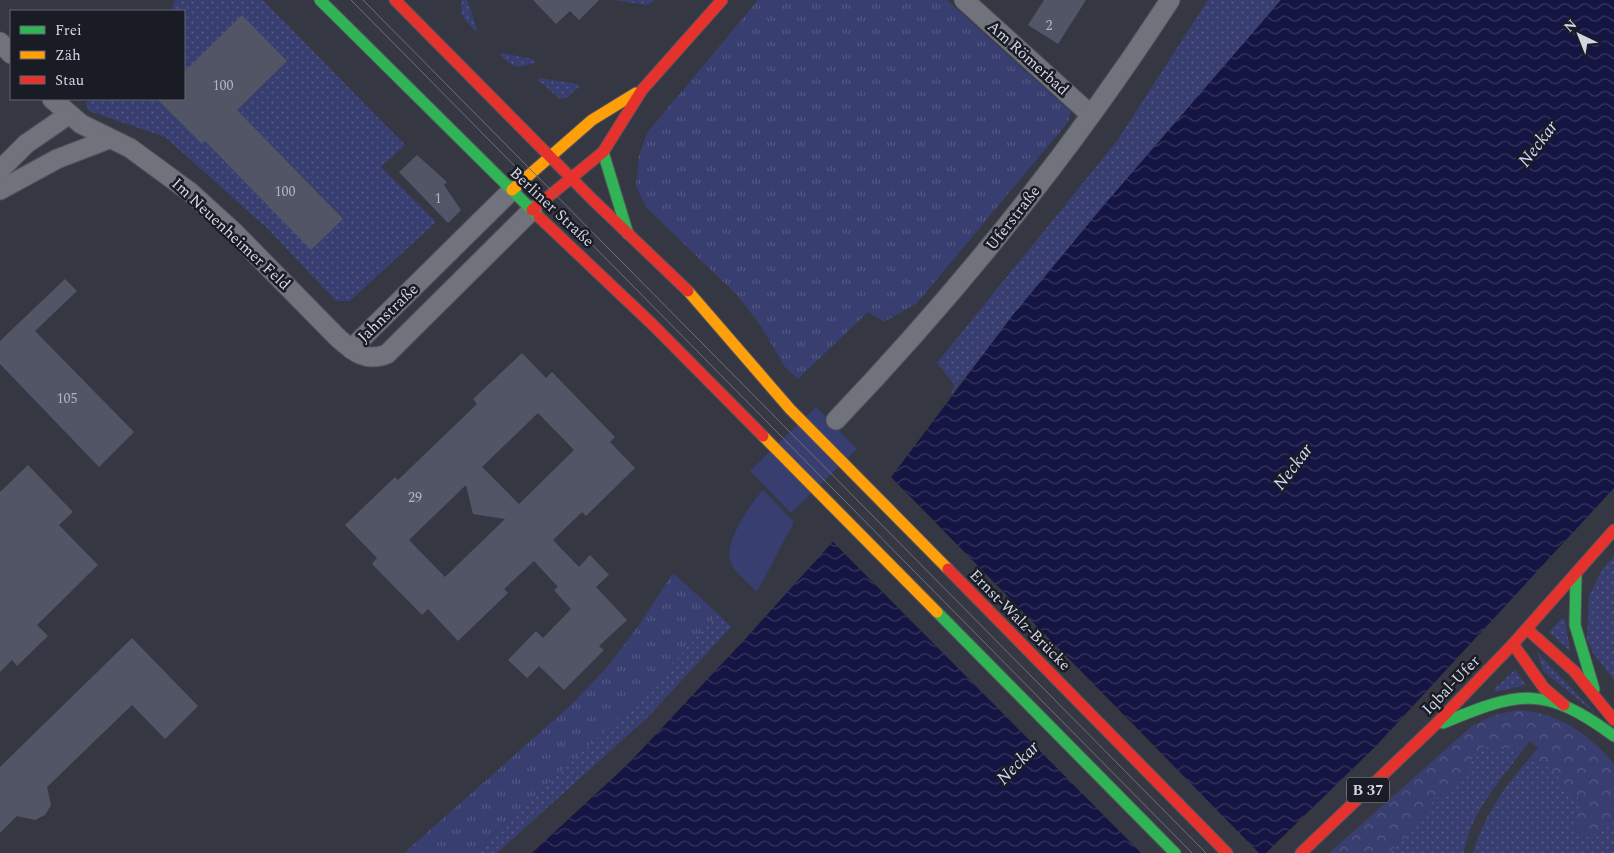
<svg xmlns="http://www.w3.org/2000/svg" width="1614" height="853" viewBox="0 0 1614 853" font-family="Spectral,serif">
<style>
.grass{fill:url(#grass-dots)}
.forest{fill:url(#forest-crowns)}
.park{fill:url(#park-tufts)}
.pitch{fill:#383e6f}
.water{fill:url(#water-waves)}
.pier{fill:#353842}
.building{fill:#525565;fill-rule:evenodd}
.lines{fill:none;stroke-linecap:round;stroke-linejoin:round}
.street-casing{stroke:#52545d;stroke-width:21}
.fast-casing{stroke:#52545d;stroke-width:13}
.slow-casing{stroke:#52545d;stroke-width:13}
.jam-casing{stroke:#52545d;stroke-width:13}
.street{stroke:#70737b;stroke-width:19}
.fast{stroke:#30b455;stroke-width:11}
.slow{stroke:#ff9f0a;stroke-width:11}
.jam{stroke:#e5322d;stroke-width:11}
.tram{stroke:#6e7078;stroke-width:1}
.labels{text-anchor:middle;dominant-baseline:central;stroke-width:5;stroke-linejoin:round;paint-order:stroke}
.number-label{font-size:14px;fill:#b2b5c3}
.shield{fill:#1a1c25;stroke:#9b9ea9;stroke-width:1}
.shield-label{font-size:15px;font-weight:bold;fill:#d2d5e2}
.street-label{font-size:16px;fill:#d2d5e2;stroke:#1a1c25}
.water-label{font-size:18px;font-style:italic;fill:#d2dafd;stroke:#1a1c25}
</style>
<defs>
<pattern id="grass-dots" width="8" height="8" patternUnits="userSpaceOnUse" patternTransform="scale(1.25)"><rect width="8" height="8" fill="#383e6f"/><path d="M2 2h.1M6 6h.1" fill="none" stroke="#545983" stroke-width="1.8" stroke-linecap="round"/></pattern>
<pattern id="forest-crowns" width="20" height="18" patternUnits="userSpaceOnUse" patternTransform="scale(1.25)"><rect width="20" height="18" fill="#383e6f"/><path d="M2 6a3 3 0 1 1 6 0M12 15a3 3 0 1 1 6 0" fill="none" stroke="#545983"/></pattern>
<pattern id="park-tufts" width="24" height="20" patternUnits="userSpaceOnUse" patternTransform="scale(1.25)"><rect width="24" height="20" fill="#383e6f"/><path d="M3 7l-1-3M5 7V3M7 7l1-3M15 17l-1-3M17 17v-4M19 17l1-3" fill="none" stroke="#545983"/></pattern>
<pattern id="water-waves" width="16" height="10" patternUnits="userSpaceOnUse" patternTransform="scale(1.25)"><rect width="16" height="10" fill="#151544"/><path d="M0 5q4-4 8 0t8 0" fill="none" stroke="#36365f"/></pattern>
</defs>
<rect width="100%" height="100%" fill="#353842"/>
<g class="grass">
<polygon points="175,0 263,0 405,145 381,167 436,222 350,301 336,301 268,229 165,137 89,111 86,103 90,99 184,99 184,11 172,11"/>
<path d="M 462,0 L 467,0 L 477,29 L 475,31 C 465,20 459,16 462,0 Z"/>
<polygon points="613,0 655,0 647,5"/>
<path d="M 1208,0 L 1281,0 C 1169,130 1056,259 951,395 L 954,384 L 937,363 L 1117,141 Z"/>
<path d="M 502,53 L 533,59 L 536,62 C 516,69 515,69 500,55 Z"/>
<polygon points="540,78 577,84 580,86 566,98 560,99 538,80"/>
<polygon points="1614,556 1614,680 1593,653 1587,639 1589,596 1602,570"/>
<polygon points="718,614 731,627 647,718 497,853 473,853 637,701"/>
<polygon points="1561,619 1565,619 1570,651 1549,632"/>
<polygon points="1537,652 1597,715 1543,671"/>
<polygon points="1515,670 1526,685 1495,692 1494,689"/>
<path d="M 1486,746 L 1500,749 L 1525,747 C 1502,779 1470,812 1464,853 L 1389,853 C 1400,842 1412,831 1421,819 C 1424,815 1426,810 1429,806 C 1449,783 1464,789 1472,755 Z"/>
<path d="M 1528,760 L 1546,765 L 1557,774 L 1564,788 L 1578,797 L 1584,807 L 1614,801 L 1614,797 L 1614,853 L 1473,853 C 1484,816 1503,789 1528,760 Z"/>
</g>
<path class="forest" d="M 1518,710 C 1558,713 1588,733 1614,764 L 1614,822 L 1592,840 L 1576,830 L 1575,818 L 1584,807 L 1578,797 L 1564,788 L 1557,774 L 1546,765 L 1528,760 L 1538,748 L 1530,741 L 1525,747 L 1500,749 L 1486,746 L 1473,755 C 1464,789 1449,783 1429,806 C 1426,810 1424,815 1421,819 C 1412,831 1400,842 1389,853 L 1329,853 L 1472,726 L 1495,715 Z"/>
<g class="park">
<polygon points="758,0 947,0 1071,112 1068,122 917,303 884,322 868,312 798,379 785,367 760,325 738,296 646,207 636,186 639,156 647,133"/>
<polygon points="673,573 718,614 637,701 473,853 404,853 571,705 608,666 639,625"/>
</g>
<g class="pitch">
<polygon points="816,407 857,449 791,513 750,471"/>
<path d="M 763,490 L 794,522 L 757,592 C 749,584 735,573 731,563 C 722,544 751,503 763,490 Z"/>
</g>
<polygon class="water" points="1281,0 1614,0 1614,488 1376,746 1266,853 532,853 629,763 747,637 892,476 1012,316 1104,205"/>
<polygon class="pier" points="889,475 1259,853 1141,853 831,540"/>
<g class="building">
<polygon points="533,0 599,0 579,20 570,11 556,24"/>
<polygon points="1044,0 1086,0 1058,44 1028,25"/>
<polygon points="242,15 287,61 237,110 343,219 311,250 205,141 202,144 157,99 184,99 184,72"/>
<polygon points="417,155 447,182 444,185 461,210 448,223 399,172"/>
<polygon points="65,279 77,291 35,331 134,432 99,467 0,364 0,341"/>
<path d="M 522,353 L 546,378 L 552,372 L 615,437 L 610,442 L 635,468 L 586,516 L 582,512 L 553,540 L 579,567 L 590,555 L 609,575 L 596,587 L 627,620 L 599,646 L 604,650 L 564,690 L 539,666 L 527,678 L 508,660 L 536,631 L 543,638 L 571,609 L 554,590 L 558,587 L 534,561 L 504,589 L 508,593 L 458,641 L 428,609 L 422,615 L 372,564 L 377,558 L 345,525 L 395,477 L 398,480 L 477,404 L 473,399 ZM 538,413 L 574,450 L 519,504 L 482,467 ZM 466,485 L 473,514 L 505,519 L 445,577 L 409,540 Z"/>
<polygon points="28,465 73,512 59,525 98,565 37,625 48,636 17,666 12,660 0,672 0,492"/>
<polygon points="132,638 198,706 165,739 132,705 47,787 51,805 45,815 35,820 17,816 0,833 0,767"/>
</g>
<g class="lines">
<g class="street-casing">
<g id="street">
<polyline points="964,0 1091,115"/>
<polyline points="0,42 11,54"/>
<path d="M 52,99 L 81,124 L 130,148 L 190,192 L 234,232 L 337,337 C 353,351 365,363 387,354 L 532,210"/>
<polyline points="0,170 26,144 68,115"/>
<polyline points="0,190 57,159 109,139"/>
<polyline points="351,349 512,190"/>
<path d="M 836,420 C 960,290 1072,151 1170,0"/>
</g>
</g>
<g class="fast-casing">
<g id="fast">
<polyline points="320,0 539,217"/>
<polyline points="603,152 628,234"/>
<polyline points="1576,574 1575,625 1594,689"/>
<polyline points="937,612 1175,853"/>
<path d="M 1443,723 C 1519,691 1545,685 1614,736"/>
</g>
</g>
<g class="slow-casing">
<g id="slow">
<polyline points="512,190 592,120 636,93"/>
<polyline points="688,291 790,409 948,569"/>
<polyline points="763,436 937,612"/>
</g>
</g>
<g class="jam-casing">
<g id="jam">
<polyline points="395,0 593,200 688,291"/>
<polyline points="532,210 603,152 642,90 722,0"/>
<polyline points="539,217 653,325 763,436"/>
<polyline points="948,569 1227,853"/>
<polyline points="1527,629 1574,671 1614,720"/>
<polyline points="1513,644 1544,688 1564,705"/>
<polyline points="1301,853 1434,726 1513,644 1614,530"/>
</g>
</g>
<use href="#street" class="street"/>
<use href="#fast" class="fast"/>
<use href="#slow" class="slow"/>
<use href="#jam" class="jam"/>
<g class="tram">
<polyline points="351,0 1192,853"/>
<polyline points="363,0 1206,853"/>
</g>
</g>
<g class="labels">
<g class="number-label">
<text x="1049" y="25">2</text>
<text x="223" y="85">100</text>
<text x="285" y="191">100</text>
<text x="438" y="198">1</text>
<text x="67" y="398">105</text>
<text x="415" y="497">29</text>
</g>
<rect class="shield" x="1347" y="777.5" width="42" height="25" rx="4"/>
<g class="shield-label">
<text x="1368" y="790">B 37</text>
</g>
<g class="street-label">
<text transform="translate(1028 58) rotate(42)">Am Römerbad</text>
<text transform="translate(552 207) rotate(43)">Berliner Straße</text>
<text transform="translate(1013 218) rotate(-52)">Uferstraße</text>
<text transform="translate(231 234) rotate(43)">Im Neuenheimer Feld</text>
<text transform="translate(388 313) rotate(-44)">Jahnstraße</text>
<text transform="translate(1020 620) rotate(45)">Ernst-Walz-Brücke</text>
<text transform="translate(1451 685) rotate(-46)">Iqbal-Ufer</text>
</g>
<g class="water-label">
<text transform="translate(1538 144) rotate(-53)">Neckar</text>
<text transform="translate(1293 467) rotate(-53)">Neckar</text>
<text transform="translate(1018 763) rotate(-46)">Neckar</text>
</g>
</g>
<rect x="10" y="10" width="175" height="90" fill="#1a1c25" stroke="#646671"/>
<rect x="20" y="26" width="25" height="8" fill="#30b455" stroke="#646671"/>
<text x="55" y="35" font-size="15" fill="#d2d5e2">Frei</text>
<rect x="20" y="51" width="25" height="8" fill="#ff9f0a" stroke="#646671"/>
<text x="55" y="60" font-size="15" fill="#d2d5e2">Zäh</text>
<rect x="20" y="76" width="25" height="8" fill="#e5322d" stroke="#646671"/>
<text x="55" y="85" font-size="15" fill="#d2d5e2">Stau</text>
<g transform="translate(1579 35) rotate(317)" stroke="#1a1c25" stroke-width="4" paint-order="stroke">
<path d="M0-4L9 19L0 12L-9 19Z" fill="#d2d5e2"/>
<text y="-8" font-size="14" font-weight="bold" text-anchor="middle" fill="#d2d5e2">N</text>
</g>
</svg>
